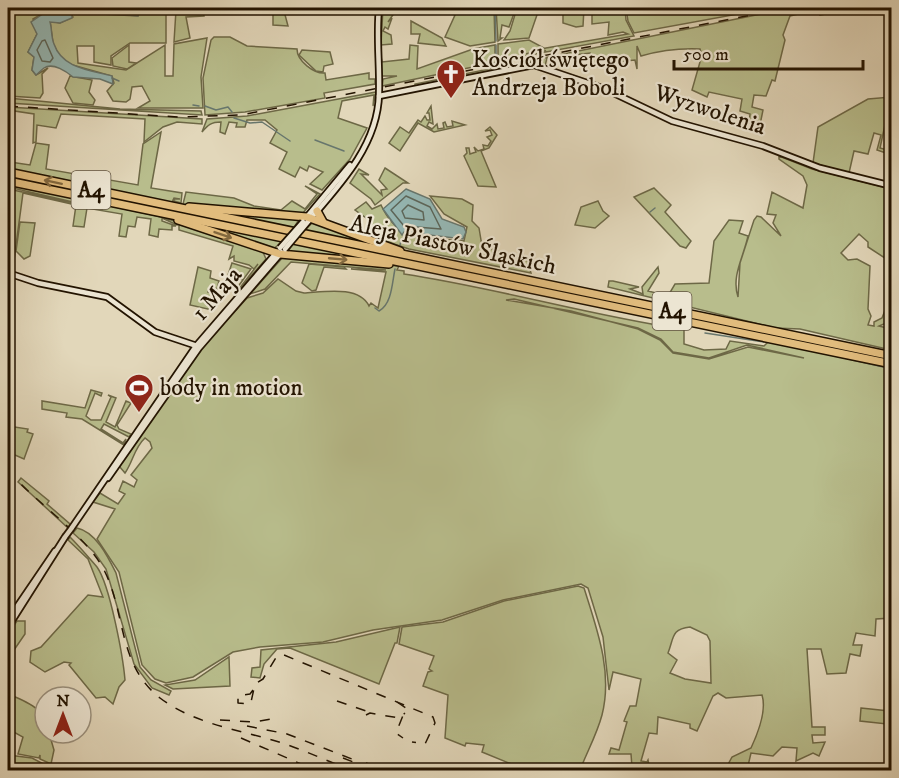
<svg xmlns="http://www.w3.org/2000/svg" width="899" height="778" viewBox="0 0 899 778" font-family="'IM FELL DW Pica',serif">
<style>
.green{fill:#b8bd8c;stroke:#6d6846;stroke-width:1.5;fill-rule:evenodd}
.water{fill:#95b8b5;stroke:#67766d;stroke-width:1.5}
.lines{fill:none;stroke-linecap:round;stroke-linejoin:round}
.shore{stroke:#5c665a;stroke-width:1.5}
.stream{stroke:#67766d;stroke-width:1.5}
.secondary-casing{stroke:#221300;stroke-width:8}
.highway-casing{stroke:#221300;stroke-width:10}
.secondary{stroke:#ece5d2;stroke-width:4.5}
.highway{stroke:#e1bc7d;stroke-width:7}
.rail{stroke:#221300;stroke-width:1.5;stroke-dasharray:10 10;stroke-linecap:butt}
.secondary-bridge-casing{stroke:#221300;stroke-width:8;stroke-linecap:butt}
.secondary-bridge{stroke:#ece5d2;stroke-width:4.5}
.oneway{stroke:#82683e}
.labels{text-anchor:middle;dominant-baseline:central;stroke-width:4.5;stroke-linejoin:round;paint-order:stroke}
.shield{fill:#ece5d2;stroke:#5f523f;stroke-width:1.5}
.shield-label{font-size:22px;font-weight:bold;fill:#221300}
.poi-label{font-size:24px;fill:#221300;stroke:#ece5d2;text-anchor:start}
.street-label{font-size:24px;fill:#221300;stroke:#ece5d2}
</style>
<rect width="100%" height="100%" fill="#e2d7ba"/>
<filter id="stains"><feTurbulence type="fractalNoise" baseFrequency=".00333" numOctaves="4"/><feColorMatrix values="0 0 0 0 .2 0 0 0 0 .09 0 0 0 0 .02 0 0 0 .5 -.17"/></filter>
<radialGradient id="worn" r=".72"><stop offset=".6" stop-color="#630" stop-opacity="0"/><stop offset="1" stop-color="#630" stop-opacity=".3"/></radialGradient>
<g class="green">
<polygon points="8,8 46,8 44,13 33,19 37,34 28,52 34,57 32,70 36,75 48,68 42,74 43,93 40,98 8,96"/>
<polygon points="48,8 145,8 82,13 138,16 141,9 157,12 162,8 179,8 186,12 192,8 203,8 204,16 186,17 190,38 174,42 176,10 166,10 166,43 130,43 111,56 111,65 94,62 94,46 77,46 78,63 126,70 165,45 165,76 173,76 174,44 207,38 201,77 203,108 138,108 150,101 142,86 132,87 130,99 126,102 113,101 107,91 114,83 112,76 69,64 60,58 53,43 50,21 60,23 73,17 70,13 48,14"/>
<path d="M 273,8 L 350,8 C 338,20 302,9 284,11 L 288,26 L 273,25 Z"/>
<polygon points="383,8 397,9 388,22 392,18 388,29 385,27 383,31 391,35 392,44 381,45"/>
<polygon points="441,8 494,8 495,42 470,46 445,37 455,15"/>
<polygon points="496,8 516,8 509,27 502,25 500,38 502,38 498,41"/>
<polygon points="517,8 542,8 539,9 529,38 504,40 510,31"/>
<polygon points="563,8 584,8 583,26 576,27 563,23"/>
<polygon points="592,8 625,8 626,20 634,36 546,52 545,50 545,52 382,86 383,79 397,76 381,76 379,47 382,62 409,59 410,45 418,46 417,69 473,49 495,45 495,56 498,56 498,44 529,40 544,48 526,54 546,48 628,34 623,32 608,35 609,22 592,24"/>
<polygon points="626,8 771,8 634,33 628,21"/>
<path d="M 857,8 L 820,15 L 819,9 L 790,16 L 783,35 L 785,40 L 775,81 L 772,80 L 766,96 L 754,95 L 752,107 L 763,110 L 760,125 L 749,123 L 750,114 L 740,111 L 742,99 L 709,92 L 707,97 L 692,90 L 702,55 L 700,49 C 679,48 662,50 641,56 L 637,46 L 637,69 L 635,60 L 615,62 L 614,71 L 600,62 L 599,67 L 589,65 L 590,53 L 547,58 L 545,66 L 523,64 L 415,86 L 415,84 L 761,14 L 795,8 Z"/>
<polygon points="411,21 442,38 446,46 418,43 420,34 411,34"/>
<path d="M 214,37 L 230,37 L 247,46 L 297,49 C 297,61 314,74 325,73 L 326,80 L 369,73 L 369,79 L 375,79 L 375,84 L 324,93 L 325,98 L 245,112 L 205,115 L 203,78 L 211,40 Z"/>
<polygon points="129,45 129,62 136,63 127,69 113,66 112,58"/>
<polygon points="302,50 330,52 333,64 324,66 323,72 316,71 299,55"/>
<polygon points="70,76 92,80 89,92 95,100 93,105 73,103 65,88"/>
<path d="M 376,92 L 373,106 L 374,95 L 342,101 L 338,118 L 367,128 L 350,159 L 322,190 L 310,184 L 323,172 L 309,166 L 307,171 L 300,167 L 295,177 L 279,169 L 287,152 L 270,143 L 277,130 L 265,120 L 247,120 L 245,127 L 236,127 L 237,123 L 229,122 L 225,134 L 220,132 L 221,122 C 211,122 208,125 202,132 L 207,119 L 247,116 Z"/>
<polygon points="891,97 880,148 891,151 891,163 885,162 886,153 877,150 881,135 874,133 868,154 854,151 849,173 813,163 818,127 868,99"/>
<polygon points="8,98 120,109 201,111 202,115 8,103"/>
<polygon points="431,106 433,124 429,122 427,126 432,129 437,124 438,129 444,128 443,123 445,122 447,127 453,126 452,121 465,125 434,132 418,123 400,151 389,143 400,127 409,133 418,120 421,122 425,116 427,120 430,120 429,113 427,113"/>
<polygon points="8,107 202,119 202,124 177,122 163,127 144,142 145,119 61,114 56,128 37,125 36,142 33,143 34,114 8,110"/>
<polygon points="490,127 497,135 489,148 481,151 496,187 478,186 464,156 467,153 466,148 469,148 470,154 476,152 474,147 478,151 484,149 483,145 488,146 491,141 487,137 492,135 490,130 485,131"/>
<polygon points="161,132 151,188 182,193 181,203 174,201 174,199 180,199 174,198 172,202 183,205 8,170 8,159 10,162 30,165 36,143 49,145 46,169 138,185 143,144"/>
<path d="M 779,156 L 812,169 L 891,189 L 891,262 L 868,247 L 868,242 L 859,234 L 841,253 L 848,260 L 857,259 L 870,266 L 868,309 L 871,316 L 868,325 L 874,326 L 874,322 L 882,318 L 891,295 L 891,321 L 879,326 L 891,329 L 891,350 L 800,329 L 775,328 L 608,287 L 609,281 L 613,281 L 639,287 L 630,289 L 643,294 L 642,287 L 658,267 L 659,273 L 648,291 L 668,296 L 675,284 L 709,283 L 714,241 L 729,220 L 743,221 L 739,233 L 748,236 C 744,256 731,276 738,297 L 740,263 L 754,220 L 757,216 L 761,217 L 781,236 L 773,223 L 776,215 L 767,214 L 772,192 L 803,208 L 807,185 L 803,176 L 779,159 Z"/>
<polygon points="385,168 408,183 403,183 375,205 371,199 350,183 359,169 369,175 361,174 382,195 381,190 387,189 379,180"/>
<polygon points="8,184 157,216 178,222 177,225 162,218 162,221 176,226 172,226 172,230 159,229 158,237 149,235 151,219 137,217 135,227 128,226 126,237 119,236 122,214 87,208 84,227 73,226 76,205 23,193 14,260 8,259 8,189 103,209 8,187"/>
<polygon points="305,186 320,194 301,215 183,204 186,192 234,198 254,206 281,210 292,201 305,209 317,194"/>
<polygon points="654,188 671,205 665,212 691,241 686,248 680,246 634,197"/>
<path d="M 430,196 L 462,199 L 473,205 L 472,221 L 479,228 L 482,246 L 527,260 L 531,273 L 409,249 L 373,237 L 367,229 L 369,220 L 355,210 L 366,202 L 372,209 L 381,205 C 399,244 425,236 464,241 L 467,227 L 444,214 Z"/>
<polygon points="598,201 603,211 609,216 595,228 575,225 581,207"/>
<polygon points="202,209 300,218 293,229"/>
<polygon points="314,221 389,248 304,231"/>
<polygon points="20,222 35,223 30,256 24,259 16,251"/>
<polygon points="179,222 263,252 266,259 236,293 258,264 254,269 249,265 234,261 234,256 229,259 233,246 179,230"/>
<polygon points="195,223 283,241 272,250"/>
<polygon points="294,243 379,260 286,253"/>
<path d="M 284,256 L 399,266 L 397,270 L 404,271 L 404,274 C 497,288 588,315 681,329 L 684,327 L 684,344 L 704,350 L 726,349 L 730,341 L 764,346 L 769,341 L 891,367 L 891,618 L 876,619 L 875,636 L 856,633 L 853,645 L 862,645 L 860,656 L 850,654 L 846,673 L 827,674 L 821,649 L 807,649 L 812,727 L 825,727 L 825,735 L 812,735 L 813,743 L 825,742 L 819,756 L 813,753 L 796,761 L 797,748 L 782,747 L 773,756 L 751,753 L 747,770 L 725,770 L 732,757 L 751,748 C 758,733 767,711 762,695 L 726,698 L 718,693 L 713,696 L 697,731 L 690,728 L 690,724 L 658,717 L 657,734 L 649,733 L 641,761 L 647,762 L 648,760 L 650,770 L 604,770 L 606,764 L 632,767 L 631,754 L 609,754 L 611,748 L 619,750 L 627,722 L 624,721 L 630,706 L 636,706 L 641,679 L 613,672 L 609,690 L 603,637 L 588,588 L 581,584 L 503,600 L 442,620 L 373,630 L 323,642 L 260,647 L 233,652 L 193,677 L 166,683 L 155,679 L 142,665 L 119,572 L 97,539 L 115,509 L 93,502 L 100,493 L 118,504 L 125,494 L 119,491 L 123,481 L 134,487 L 137,480 L 131,475 L 152,448 L 150,442 L 145,438 C 134,448 133,462 125,473 L 119,466 L 198,352 L 247,298 L 263,293 L 278,279 L 296,291 L 304,293 C 323,292 359,285 369,306 L 371,303 L 378,308 L 386,272 L 351,269 L 386,270 L 291,262 L 265,289 L 250,294 ZM 514,299 L 638,328 L 661,339 L 673,352 L 709,358 L 747,345 L 804,358 L 748,347 L 709,359 L 673,353 L 660,340 L 638,329 L 571,311 L 506,300 ZM 690,627 L 707,635 L 710,641 L 711,683 L 685,679 L 670,673 L 677,660 L 668,653 C 674,638 671,629 690,627 Z"/>
<polygon points="232,263 251,269 234,292 243,280 228,275"/>
<polygon points="309,264 344,267 346,269 324,267 316,290 312,291 302,283"/>
<polygon points="198,267 211,271 210,278 219,281 217,289 210,287 208,292 216,295 215,299 218,300 212,310 190,305"/>
<polygon points="91,390 102,393 101,396 95,393 86,416 91,420 101,420 111,397 108,395 116,398 106,422 115,427 126,401 131,403 117,425 119,429 131,434 129,437 104,424 101,429 123,443 126,439 124,445 82,419 66,417 67,413 42,409 42,401 85,408"/>
<polygon points="8,426 28,429 27,432 33,434 24,459 8,452"/>
<polygon points="21,478 49,501 47,504 70,524 68,528 18,482"/>
<path d="M 77,528 C 96,532 108,557 116,573 L 140,667 L 151,680 L 171,691 L 169,695 L 152,688 L 134,664 L 106,569 L 94,552 L 73,533 Z"/>
<path d="M 70,537 C 80,547 90,559 97,567 C 110,585 123,657 125,680 L 119,687 L 113,704 L 105,697 L 96,698 L 69,665 L 71,663 L 64,662 L 45,672 L 30,662 L 31,651 L 41,647 L 88,595 L 103,597 L 88,559 L 68,540 Z"/>
<path d="M 578,586 L 584,588 C 597,629 613,672 602,715 C 597,734 587,752 580,770 L 526,770 L 482,752 L 484,745 L 466,743 L 465,746 L 445,738 L 448,695 L 423,686 L 428,672 L 432,671 L 429,669 L 434,656 L 399,644 L 402,627 L 443,622 L 504,601 Z"/>
<polygon points="17,621 25,621 25,634 14,650 9,648 13,651 8,659 8,634"/>
<polygon points="400,627 397,643 395,643 379,684 290,648 277,649 264,664 260,678 251,677 252,668 260,667 261,650 336,642"/>
<polygon points="229,657 230,686 173,689 165,685 195,680"/>
<path d="M 8,694 C 36,705 45,711 45,733 L 49,733 L 54,750 L 51,764 L 40,759 L 40,755 L 39,758 L 18,754 L 23,737 L 12,731 L 8,732 Z"/>
<polygon points="861,708 889,711 887,724 860,721"/>
<polygon points="8,755 32,758 55,770 8,770"/>
</g>
<g class="water">
<path d="M 46,8 L 48,14 L 72,14 L 72,18 L 60,23 L 50,22 C 52,28 51,37 54,44 C 62,68 89,70 112,76 L 113,84 L 100,79 L 73,77 C 67,72 53,62 44,68 C 41,70 39,73 36,75 L 32,70 L 34,57 L 28,52 L 37,34 L 31,22 L 44,13 Z"/>
<polygon points="145,8 162,8 157,12 139,10 138,16 106,13 83,14"/>
<polygon points="406,189 430,199 442,219 464,227 466,232 463,239 404,232 402,235 383,209"/>
</g>
<g class="lines">
<g class="shore">
<polygon points="45,40 53,58 50,62 42,61 37,50 42,41"/>
<polygon points="406,196 430,207 441,229 404,226 391,210"/>
<polygon points="408,205 423,212 424,220 405,218 402,211"/>
</g>
<g class="stream">
<polyline points="495,8 496,41"/>
<polyline points="496,45 496,56"/>
<polyline points="112,78 119,81"/>
<polyline points="193,105 199,106"/>
<polyline points="205,106 216,110 228,107 232,112"/>
<polyline points="234,118 250,123 262,122 290,141"/>
<polyline points="315,140 344,151"/>
<polyline points="650,212 655,208"/>
<polyline points="400,245 401,241"/>
<path d="M 375,308 L 379,311 C 392,304 392,283 395,269"/>
<polyline points="705,333 764,342"/>
<polyline points="809,350 892,369"/>
</g>
<g class="secondary-casing">
<g id="secondary">
<polyline points="379,96 534,65 605,89 672,121 763,146 820,168 892,186"/>
<polyline points="306,218 350,165"/>
<path d="M 306,224 C 338,187 378,146 379,94 C 380,65 376,37 379,8"/>
<polyline points="8,273 38,283 107,297 155,332 197,346"/>
<polyline points="108,478 199,348 282,252"/>
<polyline points="71,529 196,346 277,252"/>
<polyline points="8,620 55,551"/>
<polyline points="8,627 65,537"/>
</g>
</g>
<g class="highway-casing">
<g id="highway">
<polyline points="8,172 892,356"/>
<polyline points="8,181 892,364"/>
<polyline points="189,207 307,217 400,251"/>
<polyline points="317,211 323,222"/>
<polyline points="178,220 280,254 389,264"/>
</g>
</g>
<use href="#secondary" class="secondary"/>
<use href="#highway" class="highway"/>
<g class="rail">
<polyline points="8,106 178,117 241,115 787,8"/>
<path d="M 8,470 C 34,502 88,536 105,572 C 126,615 118,665 160,698 C 194,724 240,730 279,742 C 304,750 327,761 351,770"/>
<polyline points="253,690 250,694 238,696 238,703 249,704 251,702 255,684 263,679 277,656 284,655 433,717 435,723 425,744 412,742"/>
<polyline points="337,701 372,713"/>
<polyline points="397,702 406,708 396,733 403,738"/>
<polyline points="366,715 370,713 399,718 405,713"/>
<polyline points="220,720 253,722 272,719"/>
<polyline points="247,726 287,734 352,759"/>
<polyline points="241,738 315,770"/>
<polyline points="343,758 374,770"/>
<polyline points="366,763 386,770"/>
</g>
<g class="secondary-bridge-casing">
<g id="secondary-bridge">
<polyline points="280,248 303,222"/>
<polyline points="285,249 306,224"/>
<polyline points="65,537 71,529"/>
</g>
</g>
<use href="#secondary-bridge" class="secondary-bridge"/>
</g>
<defs><path id="oneway-shaft" d="M-6 0H5M1.5-3L5.5 0L1.5 3" fill="none" stroke-width="1.6" stroke-linecap="round" stroke-linejoin="round" transform="scale(1.5)"/></defs>
<g class="oneway">
<use href="#oneway-shaft" transform="translate(53 182) rotate(-168)"/>
<use href="#oneway-shaft" transform="translate(223 235) rotate(19)"/>
<use href="#oneway-shaft" transform="translate(338 259) rotate(5)"/>
</g>
<defs>
<g id="church-pin" transform="scale(1.5)"><path d="M0 17L-7.5 6A9.5 9.5 0 1 1 7.5 6Z" fill="#8f2418" stroke="#ece5d2"/><path d="M-1.2-6h2.4v3.5h3.3v2.4h-3.3V6h-2.4V-.1h-3.3v-2.4h3.3Z" fill="#fff"/></g>
<g id="stadium-pin" transform="scale(1.5)"><path d="M0 17L-7.5 6A9.5 9.5 0 1 1 7.5 6Z" fill="#8f2418" stroke="#ece5d2"/><path d="M0-5a6.5 5 0 1 0 0 10a6.5 5 0 1 0 0-10ZM-3.5-1.8h7v3.6h-7Z" fill="#fff"/></g>
</defs>
<g fill-rule="evenodd">
<use href="#church-pin" x="451" y="74"/>
<use href="#stadium-pin" x="139" y="388"/>
</g>
<g class="labels">
<g class="shield">
<rect x="71.5" y="171" width="39" height="38" rx="4.5"/>
<rect x="652.5" y="292" width="39" height="38" rx="4.5"/>
</g>
<g class="shield-label">
<text x="91" y="190">A4</text>
<text x="672" y="311">A4</text>
</g>
<g class="poi-label">
<text x="472" y="60">Kościół świętego<tspan x="472" dy="28">Andrzeja Boboli</tspan></text>
<text x="160" y="388">body in motion</text>
</g>
<g class="street-label">
<text transform="translate(710 110) rotate(18)">Wyzwolenia</text>
<text transform="translate(453 245) rotate(12)">Aleja Piastów Śląskich</text>
<text transform="translate(217 294) rotate(-49)">1 Maja</text>
</g>
</g>
<rect width="899" height="778" fill="none" stroke="#e2d7ba" stroke-width="30"/>
<rect x="9" y="9" width="881" height="760" fill="none" stroke="#221300" stroke-width="3"/>
<rect x="15" y="15" width="869" height="748" fill="none" stroke="#221300" stroke-width="1.5"/>
<g transform="translate(63 715)"><circle r="28" fill="#ece5d2" stroke="#9b917e" stroke-width="1.5"/>
<path d="M0-4.5L10 22L0 15L-10 22Z" fill="#8f2418"/>
<text y="-9" font-size="16" font-weight="bold" text-anchor="middle" fill="#221300">N</text>
</g>
<path d="M674 60v9h189v-9" fill="none" stroke="#221300" stroke-width="3"/>
<text x="683" y="60" font-size="18" fill="#221300" stroke="#ece5d2" stroke-width="4.5" paint-order="stroke">500 m</text>
<rect width="100%" height="100%" filter="url(#stains)"/>
<rect width="100%" height="100%" fill="url(#worn)"/>
</svg>
